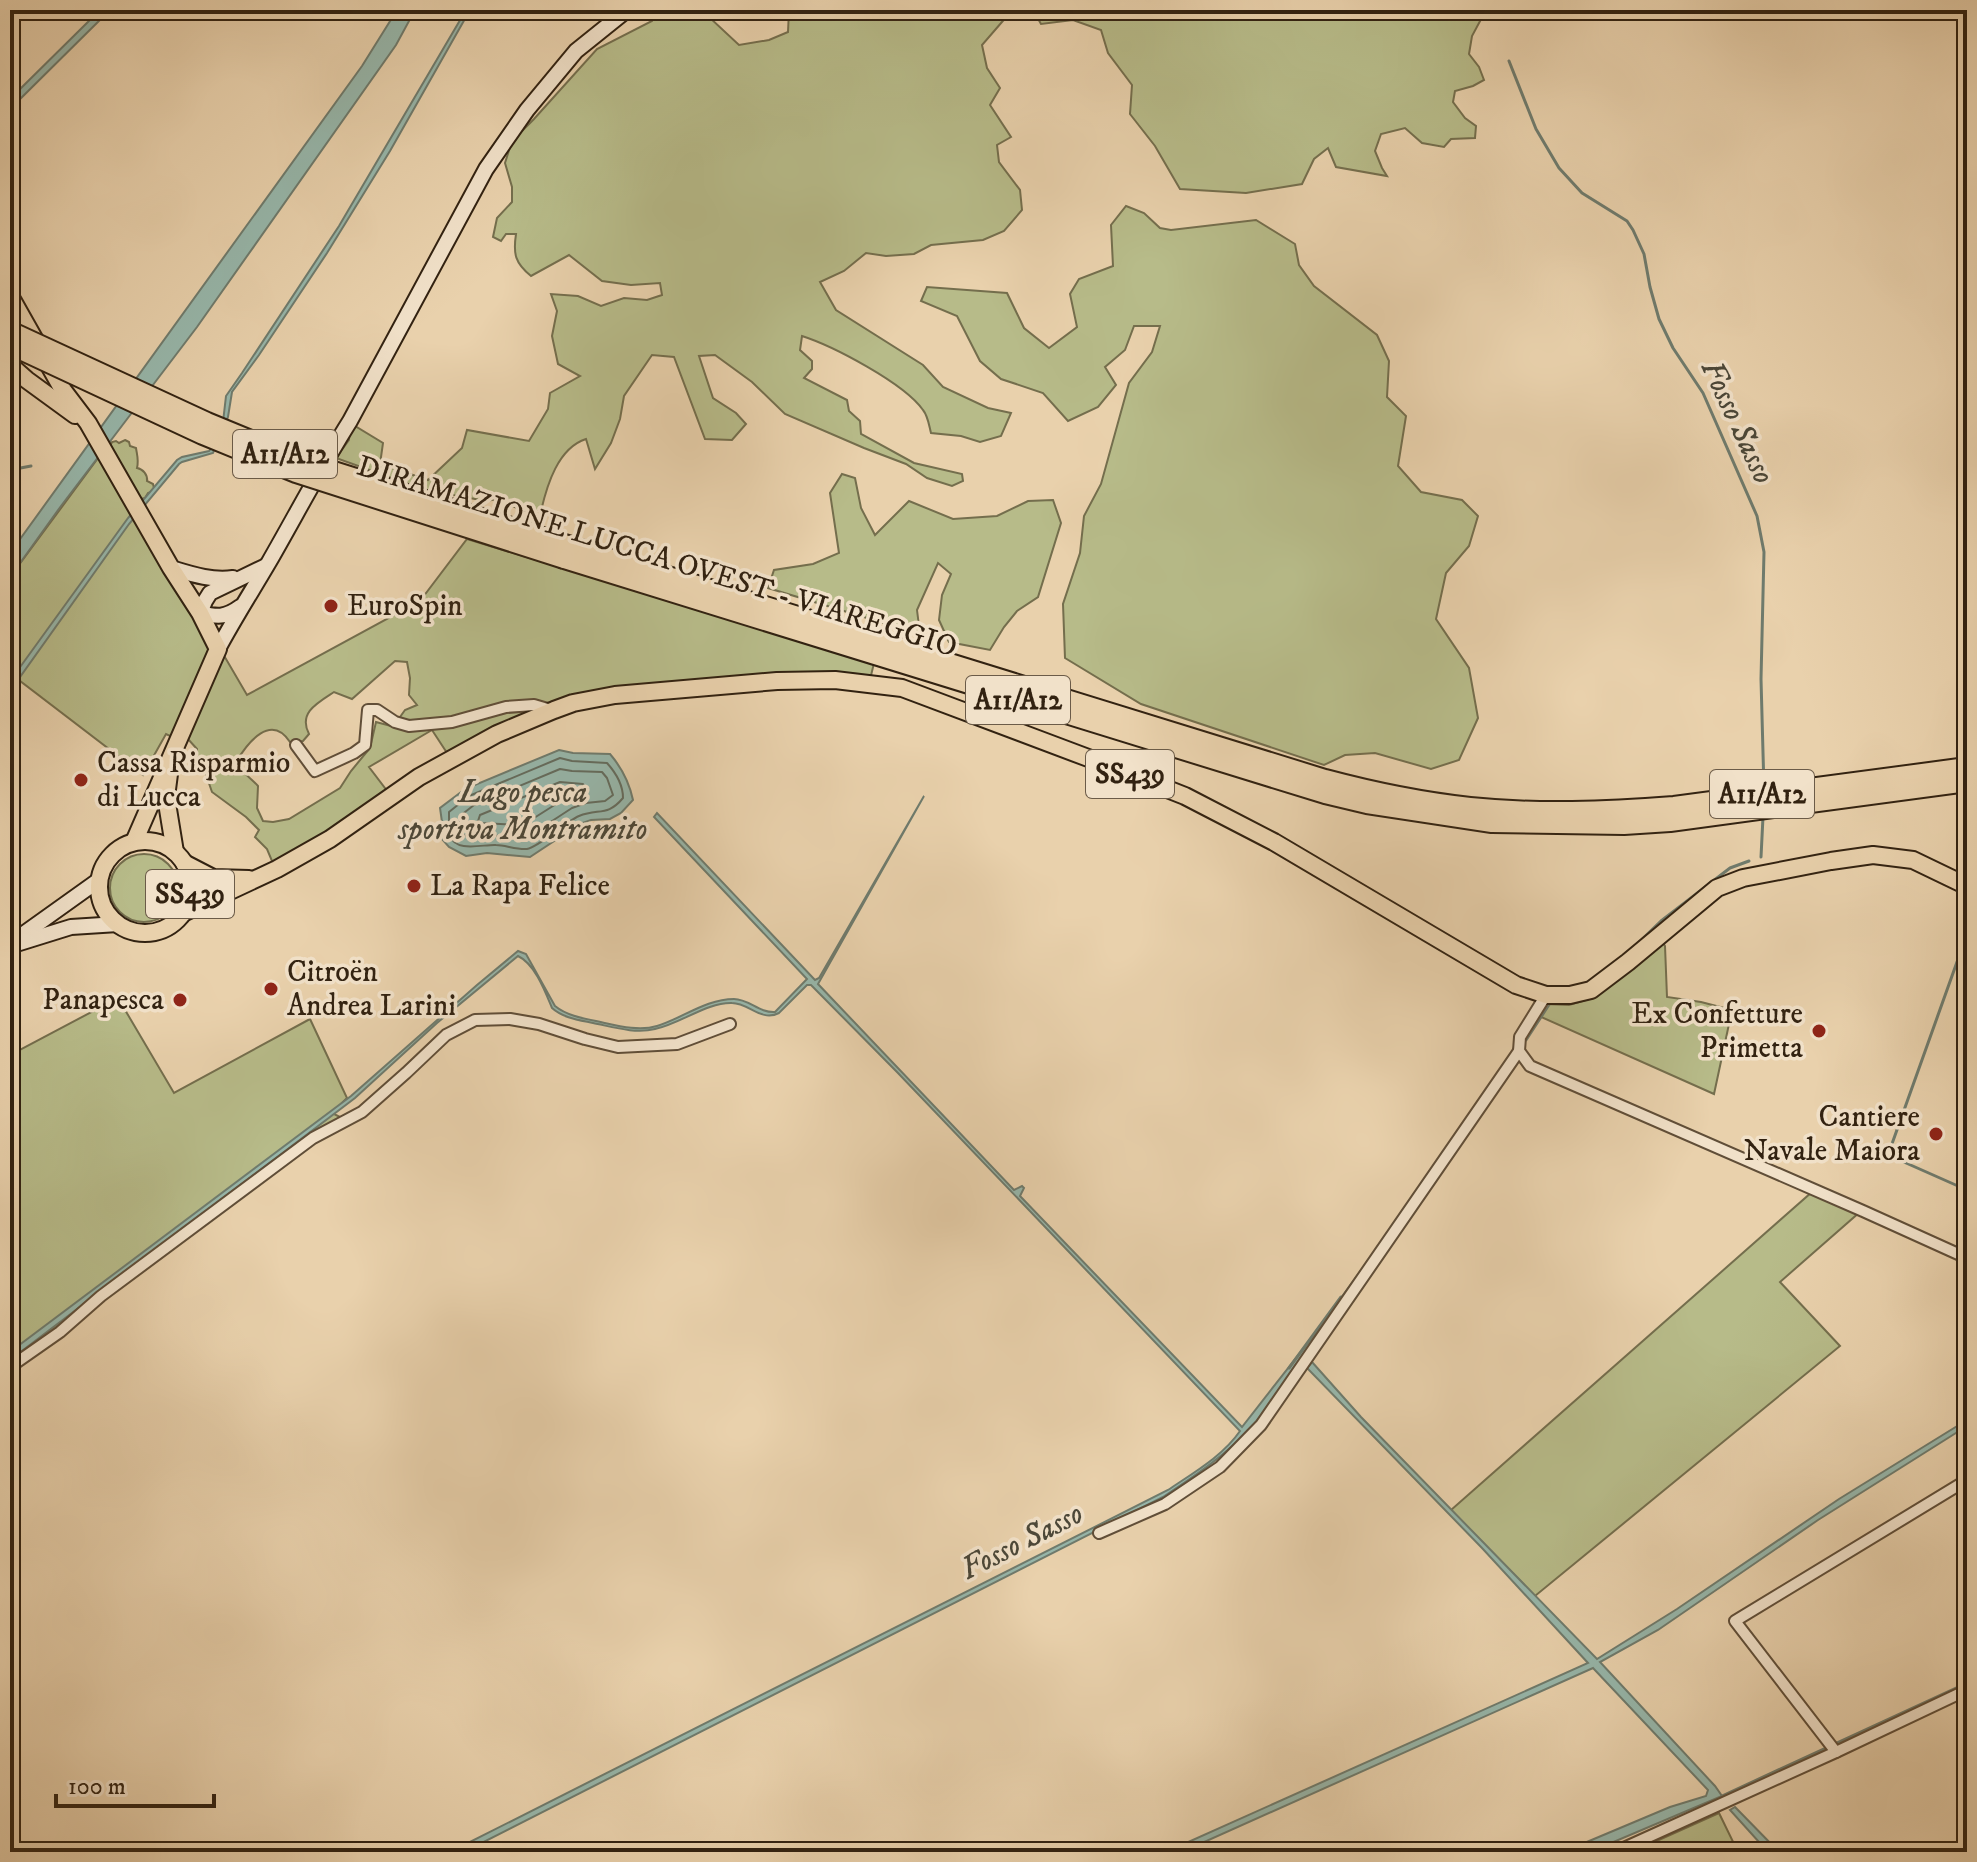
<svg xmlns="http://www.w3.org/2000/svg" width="1977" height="1862" viewBox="0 0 1977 1862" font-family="'IM FELL DW Pica',serif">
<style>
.green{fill:#b7bb89;stroke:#746e4d;stroke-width:2;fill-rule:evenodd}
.water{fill:#97b7ab;stroke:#6f7b6d;stroke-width:2}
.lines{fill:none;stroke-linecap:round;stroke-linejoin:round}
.shore{stroke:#646c5e;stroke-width:2}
.stream{stroke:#6f7b6d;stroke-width:3}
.street-casing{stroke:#604e38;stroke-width:14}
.secondary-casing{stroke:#322211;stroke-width:18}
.primary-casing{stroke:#322211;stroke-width:20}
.highway-casing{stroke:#322211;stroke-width:22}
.street{stroke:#f1e1c9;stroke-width:10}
.secondary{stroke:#f1e1c9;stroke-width:14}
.primary{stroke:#e9d1ac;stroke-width:16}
.highway{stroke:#e9d1ac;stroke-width:18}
.highway-bridge-casing{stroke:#322211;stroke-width:22;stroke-linecap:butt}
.highway-bridge{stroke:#e9d1ac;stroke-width:18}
.poi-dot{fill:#8f2418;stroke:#f1e1c9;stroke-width:3}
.labels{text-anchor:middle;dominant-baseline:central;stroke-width:7;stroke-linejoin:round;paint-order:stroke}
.shield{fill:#f1e1c9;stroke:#6b5b48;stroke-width:2}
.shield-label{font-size:28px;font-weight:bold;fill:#322211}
.street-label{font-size:30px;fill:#322211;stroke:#f1e1c9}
.poi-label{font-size:30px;fill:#322211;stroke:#f1e1c9;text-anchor:start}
.water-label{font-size:32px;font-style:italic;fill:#4b4738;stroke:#f1e1c9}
</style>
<rect width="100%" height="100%" fill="#e9d1ac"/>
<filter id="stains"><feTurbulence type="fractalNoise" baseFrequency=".0025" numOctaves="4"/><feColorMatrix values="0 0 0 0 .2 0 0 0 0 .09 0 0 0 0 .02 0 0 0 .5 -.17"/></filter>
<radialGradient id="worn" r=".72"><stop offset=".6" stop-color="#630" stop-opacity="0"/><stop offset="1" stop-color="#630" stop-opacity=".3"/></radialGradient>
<g class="green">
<path d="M 660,10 L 706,10 L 710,18 L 739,45 L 769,40 L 788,32 L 789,10 L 1032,10 L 1008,15 L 982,45 L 987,68 L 1000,88 L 990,105 L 1011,137 L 997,145 L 999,162 L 1020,190 L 1022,210 L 1004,231 L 983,240 L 931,245 L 914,254 L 886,256 L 866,253 L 844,271 L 820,282 L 836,310 L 923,365 L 943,387 L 988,408 L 1011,413 L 1001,436 L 980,442 L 961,436 L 931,433 C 929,425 928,416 923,410 C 904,383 833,346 802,336 L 800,350 L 812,361 L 812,369 L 804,378 L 847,400 L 849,411 L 860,421 L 861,434 L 914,463 L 962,474 L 963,481 L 952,486 L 927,478 L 906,464 L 864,448 L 785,414 L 752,382 L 715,355 L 699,356 L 713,398 L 736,413 L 746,424 L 732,440 L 705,439 L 674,357 L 652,355 L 624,396 L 620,419 L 611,443 L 595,469 L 586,439 C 558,448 547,485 541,511 L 525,512 L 498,499 L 486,501 L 425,490 L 336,458 L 349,440 L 350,423 L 383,443 L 380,464 L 428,480 L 462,448 L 467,430 L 529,441 L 548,409 L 550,393 L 580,376 L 558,364 L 552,336 L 557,311 L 551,294 L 578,296 L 601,306 L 624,298 L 647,300 L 662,295 L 660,283 L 631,285 L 602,281 L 569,255 L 531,276 C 515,263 513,254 516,234 L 506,234 L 501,241 L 493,237 L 497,218 L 512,202 L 512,187 L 505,163 L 512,141 L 534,119 L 597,49 L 652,21 Z"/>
<polygon points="1033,10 1486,10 1472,36 1469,54 1479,67 1484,80 1473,86 1455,91 1453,102 1465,118 1476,126 1475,138 1451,139 1444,147 1422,143 1405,128 1381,134 1375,151 1382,168 1387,176 1336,167 1328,148 1314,159 1302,184 1246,193 1180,189 1155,146 1130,114 1132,85 1108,53 1101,30 1073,20 1041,24"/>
<polygon points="1126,206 1144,213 1160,228 1171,230 1256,220 1295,244 1299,265 1314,286 1377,335 1389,361 1387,397 1406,416 1398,466 1421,492 1462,500 1478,516 1469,546 1446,573 1436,619 1469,668 1478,718 1459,760 1431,769 1375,753 1345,755 1324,765 1141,704 1065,658 1063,604 1080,553 1084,516 1101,484 1129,383 1152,352 1160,326 1134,326 1125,350 1105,367 1116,385 1098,407 1068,421 1043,393 1001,379 980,361 957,316 921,301 927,287 1007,293 1024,328 1049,348 1077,327 1070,294 1079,279 1113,266 1111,225"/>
<path d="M 125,440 L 129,442 L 130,446 L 136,448 C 137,455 139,460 137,468 C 143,469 148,475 147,481 L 153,484 L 154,488 L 151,492 L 148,493 L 145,498 L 141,499 L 135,495 L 125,476 L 126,473 L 124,473 L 110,446 L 112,442 L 116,441 L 119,443 Z"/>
<path d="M 104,450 L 247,695 L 420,601 L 467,539 L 874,663 L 869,684 L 835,680 L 573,703 L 451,759 L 432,730 L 369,767 L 391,796 L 277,869 L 272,861 L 267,849 L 255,837 L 259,830 L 246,817 L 212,792 L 203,766 L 207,765 L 206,757 L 197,757 L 197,749 L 188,739 L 182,735 L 179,740 L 166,734 L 143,775 L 20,681 L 10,694 L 10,577 ZM 395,661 L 407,662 L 410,678 L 409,695 L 417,705 L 405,710 L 400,717 L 406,730 L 376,722 L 370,748 L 351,771 L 340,788 L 289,819 L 273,822 L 263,821 L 257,808 L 258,786 C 251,778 241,772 236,762 C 248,742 271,713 290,742 L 303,741 L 309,734 C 298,713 317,703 334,692 L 352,699 Z"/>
<polygon points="842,474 855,478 861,508 875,535 909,501 953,519 997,516 1028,501 1053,500 1061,523 1038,597 1017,611 1004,627 990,650 949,642 939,620 942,595 951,574 938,563 917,610 920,634 768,588 774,570 813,564 839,553 830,493"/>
<circle cx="144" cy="888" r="34"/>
<polygon points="1662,941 1665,946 1667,997 1701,1002 1732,1010 1714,1094 1539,1016 1545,1004 1569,1005 1596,997"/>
<polygon points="118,998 174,1093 310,1019 347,1098 332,1113 346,1120 313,1138 10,1371 10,1055"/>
<polygon points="1812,1192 1861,1211 1780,1282 1840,1346 1535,1596 1451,1510"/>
<polygon points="1719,1813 1738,1852 1632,1852"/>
</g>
<g class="water">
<polygon points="100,10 110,10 10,109 10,99"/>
<polygon points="397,10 415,10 396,45 197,327 61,506 10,577 10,553 362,66"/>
<polygon points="466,10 470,10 390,151 327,253 259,355 232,392 228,417 213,453 182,462 179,464 129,524 10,691 10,681 128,518 177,460 182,457 209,451 213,446 223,422 226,396 242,373 339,226"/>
<path d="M 559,750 L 573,753 L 610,754 C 622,768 629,781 633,800 L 621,813 L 610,819 L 591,820 L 580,824 L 530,857 L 487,853 L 466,856 L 449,847 L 441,838 L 443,829 L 440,808 L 465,789 Z"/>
<path d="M 924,796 L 818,984 L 1014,1190 L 1022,1186 L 1024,1188 L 1020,1196 L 1242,1427 L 1314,1335 L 1402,1214 L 1255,1424 C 1227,1454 1198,1474 1163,1497 L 464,1852 L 450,1852 L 1168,1490 C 1193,1473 1223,1456 1240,1431 L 897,1072 L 811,985 L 807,985 L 779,1013 C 761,1022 749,1003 732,1003 C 707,1002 680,1024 655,1029 C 635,1034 613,1027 593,1023 C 579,1020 563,1018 552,1008 C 545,991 535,964 518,956 L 437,1023 L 355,1098 L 10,1360 L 10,1352 L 351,1096 L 477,985 L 518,951 L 526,954 L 555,1006 C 566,1015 581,1018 596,1021 C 615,1025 638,1032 657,1026 C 683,1018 706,999 734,999 C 749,999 759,1013 775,1012 L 807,979 L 654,817 L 657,813 L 815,980 L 819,978 L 830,959 Z"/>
<polygon points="1312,1362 1361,1417 1597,1659 1677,1609 1839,1499 1967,1420 1967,1426 1818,1520 1658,1630 1600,1662 1715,1786 1722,1796 1590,1852 1563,1852 1670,1807 1706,1796 1708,1790 1593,1668 1182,1852 1166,1852 1588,1663 1482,1548 1307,1368"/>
<polygon points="1735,1807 1779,1852 1768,1852 1730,1810"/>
</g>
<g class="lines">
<g class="shore">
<path d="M 560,758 L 572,761 L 607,763 C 616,773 623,784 623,798 C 607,817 599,808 579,816 C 565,822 539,847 527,849 C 517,850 505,845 496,845 C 484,844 456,853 450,836 C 449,832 449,817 449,812 L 469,796 Z"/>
<polygon points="560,769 572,771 602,772 607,778 613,795 605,801 586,803 572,808 526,838 487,835 470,838 461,833 460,816 474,805"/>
<polygon points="560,782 583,784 586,789 564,799 523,825 481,823 478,821 480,815"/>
</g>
<g class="stream">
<polyline points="1509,61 1536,129 1559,168 1582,193 1627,221 1633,230 1644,254 1650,287 1659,319 1673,348 1703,393 1757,516 1764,552 1761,679 1764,789"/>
<polyline points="10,470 31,466"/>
<polyline points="1761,857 1763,817"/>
<polyline points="1967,934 1888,1155 1967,1190"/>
<polyline points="1634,947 1661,921 1730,868 1749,861"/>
<polyline points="1526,1040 1552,1000"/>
<polyline points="1289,1368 1341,1297"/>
<polyline points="1722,1796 1967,1683"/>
</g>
<g class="street-casing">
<g id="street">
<polyline points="296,745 315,771 354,753 365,745 368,710 377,710 395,722 409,726 452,722 506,707 534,705 551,710"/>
<polyline points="1546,995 1520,1037 1519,1051 1530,1066 1863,1211 1967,1258"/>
<polyline points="10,1367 60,1332 101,1296 313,1138 362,1112 406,1073 446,1035 475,1020 510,1019 539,1024 585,1039 618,1047 677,1044 730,1024"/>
<polyline points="1099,1533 1165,1504 1220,1467 1261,1425 1519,1051"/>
<polyline points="1836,1752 1735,1621 1967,1480"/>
<polyline points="1615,1852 1836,1752 1967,1690"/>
</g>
</g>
<g class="secondary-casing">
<g id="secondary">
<path d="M 171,568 C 191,574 211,581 233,578"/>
<path d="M 240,607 C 225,618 217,617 200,613 L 205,601 L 210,593 L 266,566"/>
<path d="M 218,649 C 234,619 252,591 269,562 C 296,515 321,467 350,421 L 486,169 L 527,110 L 576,51 L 627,10"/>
<polyline points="15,940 99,880"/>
<polyline points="10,946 71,927 118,924"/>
</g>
</g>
<g class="primary-casing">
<g id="primary">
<polyline points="10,296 63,390 88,423 171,568 200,613 218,649 134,842"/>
<polyline points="10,365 27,380 75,415"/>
<polyline points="169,774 166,797 175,852"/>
<circle cx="145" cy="887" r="46"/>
<polyline points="184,863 213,878 249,879"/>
<polyline points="183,913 277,869 330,839 419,777 497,734 554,710 573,703 615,695 777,681 835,680 902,688 1091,759 1185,796 1274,842 1516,985 1546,995 1570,995 1591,990 1628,962 1717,888 1743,878 1831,861 1873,855 1913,860 1967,886"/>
</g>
</g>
<g class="highway-casing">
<g id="highway">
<path d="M 571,546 L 1325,779 C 1370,791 1424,802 1470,807 C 1538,814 1607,811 1674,806 L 1967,767"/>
<polyline points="564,559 1325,794 1367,804 1492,823 1624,825 1670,822 1967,782"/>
</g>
</g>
<use href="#street" class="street"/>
<use href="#secondary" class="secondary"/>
<use href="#primary" class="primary"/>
<use href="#highway" class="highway"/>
<g class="highway-bridge-casing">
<g id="highway-bridge">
<polyline points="10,331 207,422 299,460 571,546"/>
<polyline points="10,345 203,435 296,473 564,559"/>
</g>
</g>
<use href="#highway-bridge" class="highway-bridge"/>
</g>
<g class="poi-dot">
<circle cx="331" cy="606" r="8"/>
<circle cx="81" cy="780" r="8"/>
<circle cx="414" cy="886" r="8"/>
<circle cx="271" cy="989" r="8"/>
<circle cx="180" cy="1000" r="8"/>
<circle cx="1819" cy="1031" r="8"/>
<circle cx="1936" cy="1134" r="8"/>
</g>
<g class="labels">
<g class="shield">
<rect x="233" y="430" width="104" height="48" rx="6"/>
<rect x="966" y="676" width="104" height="48" rx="6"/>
<rect x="1086" y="750" width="88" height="48" rx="6"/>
<rect x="1710" y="770" width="104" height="48" rx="6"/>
<rect x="146" y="870" width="88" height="48" rx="6"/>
</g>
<g class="shield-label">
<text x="285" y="454">A11/A12</text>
<text x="1018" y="700">A11/A12</text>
<text x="1130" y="774">SS439</text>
<text x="1762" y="794">A11/A12</text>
<text x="190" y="894">SS439</text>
</g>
<g class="street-label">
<text transform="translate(657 557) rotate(17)">DIRAMAZIONE LUCCA OVEST - VIAREGGIO</text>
</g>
<g class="poi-label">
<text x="347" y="606">EuroSpin</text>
<text x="97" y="763">Cassa Risparmio<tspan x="97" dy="34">di Lucca</tspan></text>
<text x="430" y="886">La Rapa Felice</text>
<text x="287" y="972">Citroën<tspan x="287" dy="34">Andrea Larini</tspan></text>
<text x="164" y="1000" text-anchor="end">Panapesca</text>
<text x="1803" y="1014" text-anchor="end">Ex Confetture<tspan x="1803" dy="34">Primetta</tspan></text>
<text x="1920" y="1117" text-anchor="end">Cantiere<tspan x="1920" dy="34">Navale Maiora</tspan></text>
</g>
<g class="water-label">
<text transform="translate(1737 422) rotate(65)">Fosso Sasso</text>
<text x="523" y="793">Lago pesca<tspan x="523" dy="37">sportiva Montramito</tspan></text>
<text transform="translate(1022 1542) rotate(-27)">Fosso Sasso</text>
</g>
</g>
<rect width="1977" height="1862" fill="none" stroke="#e9d1ac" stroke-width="40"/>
<rect x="12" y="12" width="1953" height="1838" fill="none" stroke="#322211" stroke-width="4"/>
<rect x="20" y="20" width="1937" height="1822" fill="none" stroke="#322211" stroke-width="2"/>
<path d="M56 1794v12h158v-12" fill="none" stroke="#322211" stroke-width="4"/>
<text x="68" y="1794" font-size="24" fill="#322211" stroke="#f1e1c9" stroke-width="6" paint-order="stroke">100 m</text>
<rect width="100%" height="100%" filter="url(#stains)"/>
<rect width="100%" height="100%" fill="url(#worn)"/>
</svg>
